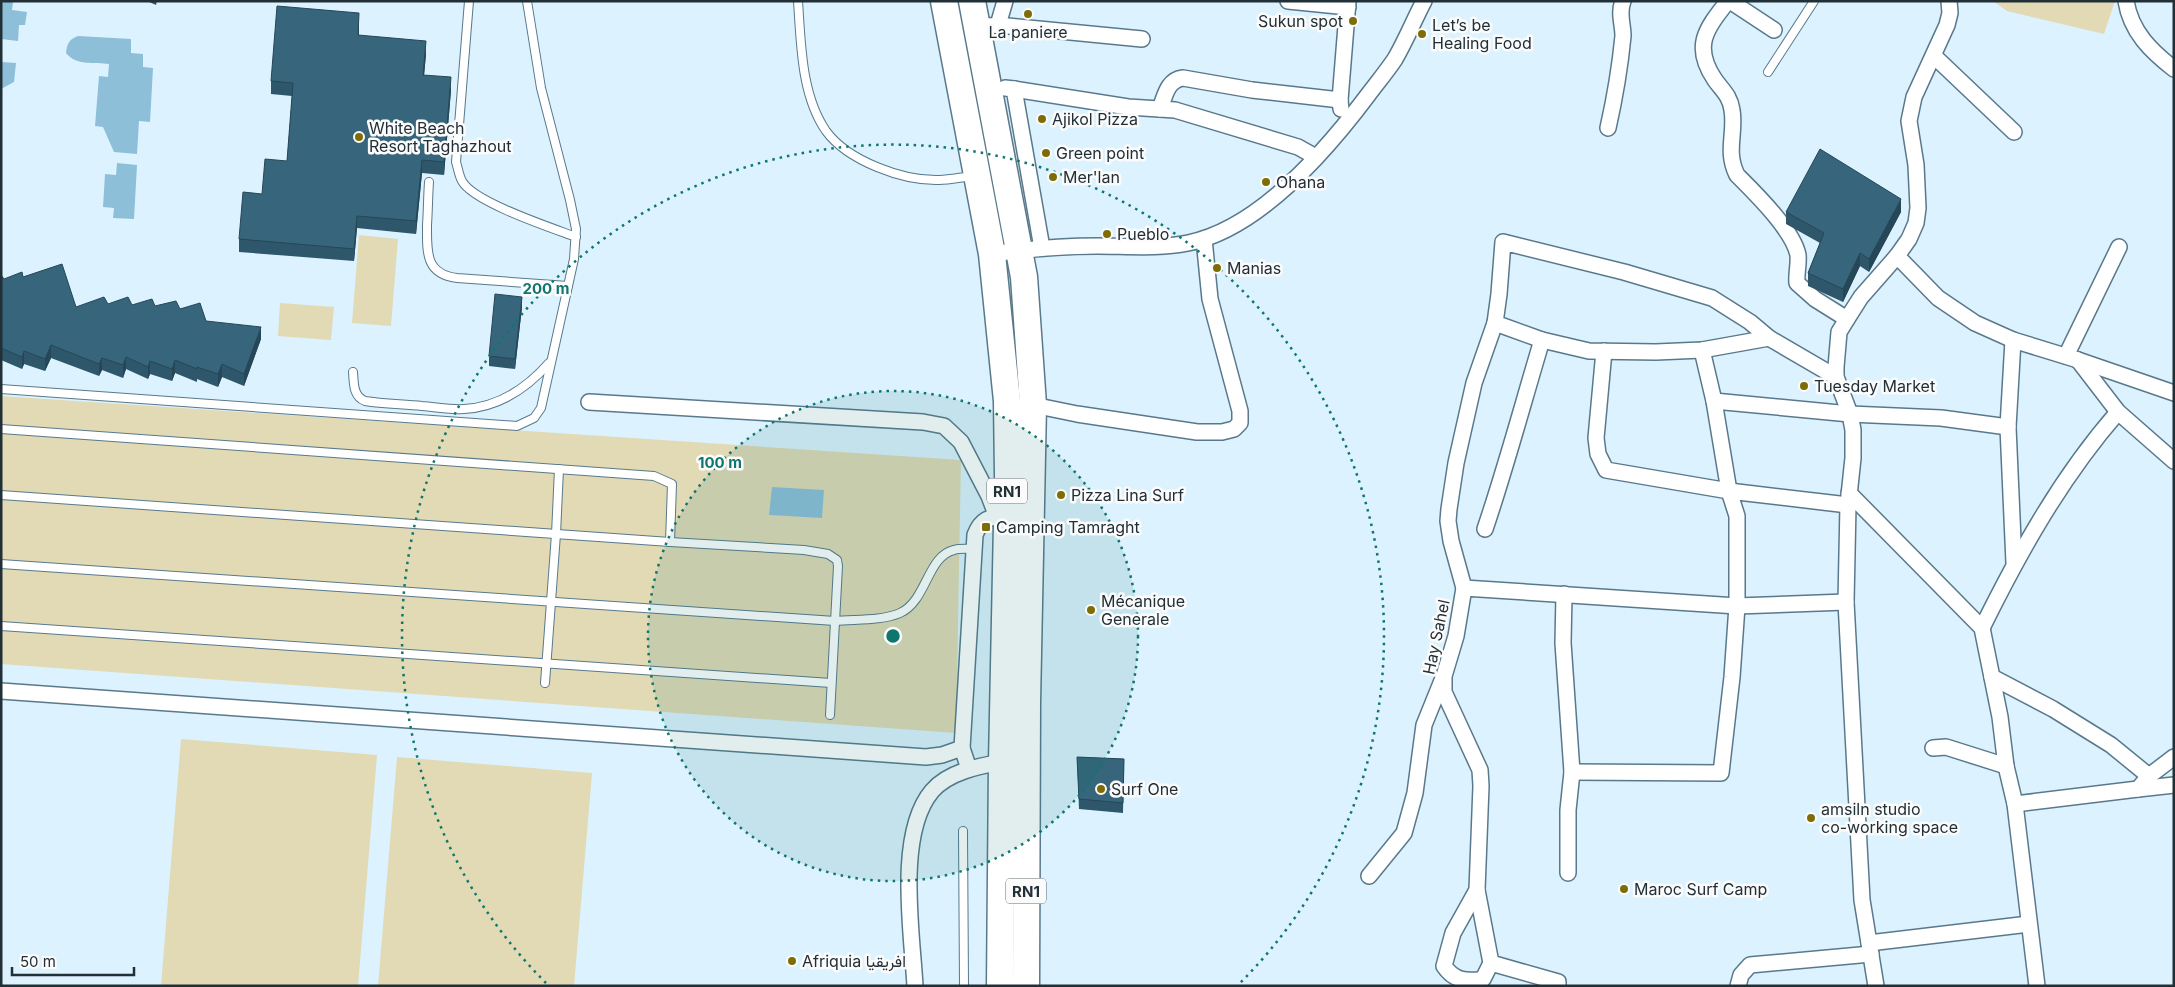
<svg xmlns="http://www.w3.org/2000/svg" width="2175" height="987" viewBox="0 0 2175 987" font-family="Inter,Vazirmatn,sans-serif">
<style>
.green{fill:#e1dab5}
.water{fill:#8ebfd9}
.lines{fill:none;stroke-linecap:round;stroke-linejoin:round}
.service-casing{stroke:#59798b;stroke-width:10}
.minor-casing{stroke:#59798b;stroke-width:18}
.trunk-casing{stroke:#59798b;stroke-width:29}
.service{stroke:#fff;stroke-width:8}
.minor{stroke:#fff;stroke-width:15}
.trunk{stroke:#fff;stroke-width:26}
.wall{fill:#2e576b}
.shaded-wall{fill:#264757}
.building{fill:#36657c;stroke:#264757}
.ring{fill:none;stroke:#0f766e;stroke-width:2.5;stroke-dasharray:2.5 5}
.poi-dot{fill:#7e6d07;stroke:#fbfbfb;stroke-width:2}
.labels{text-anchor:middle;dominant-baseline:central;stroke-width:5;stroke-linejoin:round;paint-order:stroke}
.shield{fill:#fbfbfb;stroke:#626c72;stroke-width:1}
.shield-label{font-size:15px;font-weight:bold;fill:#212f37}
.poi-label{font-size:16px;fill:#212f37;stroke:#fbfbfb;text-anchor:start}
.street-label{font-size:16px;fill:#212f37;stroke:#fbfbfb}
.centre{fill:#0f766e;stroke:#fbfbfb;stroke-width:2.5}
.ring-label{font-size:15px;text-anchor:middle;font-weight:bold;fill:#0f766e;stroke:#fbfbfb;stroke-width:5;stroke-linejoin:round;paint-order:stroke}
</style>
<rect width="100%" height="100%" fill="#dcf2fe"/>
<g class="green">
<polygon points="1993,1 2115,1 2104,34 2007,11"/>
<polygon points="359,235 398,239 391,326 352,323"/>
<polygon points="280,303 334,307 331,340 278,336"/>
<polygon points="1,396 961,460 956,733 1,664"/>
<polygon points="181,739 377,755 358,986 161,986"/>
<polygon points="397,757 592,773 574,986 378,986"/>
</g>
<g class="water">
<polygon points="1,1 13,2 12,10 27,12 25,25 19,25 18,41 1,39"/>
<path d="M 78,36 L 131,39 L 131,53 L 143,54 L 143,67 L 153,68 L 150,122 L 139,121 L 137,154 L 114,152 L 103,127 L 95,126 L 99,76 L 108,77 L 109,64 C 95,62 76,66 66,53 C 67,44 69,39 78,36 Z"/>
<polygon points="1,62 16,63 14,82 1,89"/>
<polygon points="117,163 137,165 134,219 113,218 114,208 103,207 105,174 116,175"/>
<polygon points="772,487 824,490 822,518 769,515"/>
</g>
<g class="lines">
<g class="service-casing">
<g id="service">
<path d="M 469,1 L 456,162 C 458,168 459,176 462,181 C 473,202 552,228 576,237"/>
<path d="M 798,1 C 801,43 801,95 826,131 C 848,161 903,181 939,180 C 950,180 962,177 973,176"/>
<polyline points="1768,72 1814,1"/>
<path d="M 429,182 C 428,196 428,211 427,225 C 427,252 425,274 457,278 L 568,286"/>
<path d="M 353,372 C 354,384 353,396 365,401 C 384,404 403,404 422,406 C 436,407 451,410 464,409 C 499,407 527,388 549,363"/>
<polyline points="1,389 517,426 534,418 541,408 574,259 576,229 570,200 541,88 527,1"/>
<polyline points="1,429 654,476 672,484 670,542"/>
<polyline points="1,495 670,542 804,550 828,554 837,560 838,566 830,715"/>
<path d="M 1,564 L 835,621 C 856,619 881,621 900,613 C 927,601 927,556 954,550 C 960,548 968,549 974,549"/>
<polyline points="1,626 831,683"/>
<polyline points="545,683 556,534 559,469"/>
<polyline points="963,831 964,986"/>
</g>
</g>
<g class="minor-casing">
<g id="minor">
<polyline points="1288,1 1348,7"/>
<path d="M 1728,1 C 1706,29 1692,46 1715,80 C 1723,91 1730,96 1732,110 C 1736,133 1725,151 1737,175 C 1755,193 1793,230 1798,255 C 1799,265 1796,274 1797,283 L 1815,299 L 1847,319"/>
<polyline points="1730,1 1774,30"/>
<polyline points="1949,1 1950,13 1947,25 1914,97 1909,121 1916,165 1918,208 1916,223 1909,239 1897,256 1938,298 1975,323 2013,340 2078,360 2174,393"/>
<path d="M 2126,1 C 2131,32 2151,51 2174,69"/>
<polyline points="998,25 1142,39"/>
<polyline points="988,26 998,25 1005,1"/>
<polyline points="1934,56 2014,132"/>
<polyline points="1005,88 1014,89 1042,248"/>
<polyline points="1014,89 1128,107 1175,110 1298,147 1316,157"/>
<path d="M 1160,109 C 1165,96 1167,80 1183,78 L 1252,90 L 1340,100"/>
<polyline points="1341,109 1340,100 1348,1"/>
<path d="M 1608,128 C 1615,97 1620,67 1623,36 C 1623,24 1618,13 1623,1"/>
<polygon points="1503,242 1624,272 1712,298 1750,322 1769,338 1702,350 1656,352 1589,351 1542,340 1495,323 1499,294"/>
<path d="M 992,254 C 1027,249 1062,246 1097,246 C 1127,246 1158,249 1188,243 C 1259,229 1326,151 1368,95 C 1377,83 1387,71 1395,59 C 1406,40 1414,20 1424,1"/>
<polyline points="1769,338 1836,377"/>
<polyline points="2013,340 2008,427 2014,563"/>
<polyline points="1604,351 1596,438 1598,454 1606,470 1729,491 1714,401 1702,350"/>
<polyline points="2066,356 2119,247"/>
<polyline points="2078,360 2118,412 2174,461"/>
<polyline points="1714,401 1850,414 1941,418 2008,427"/>
<polyline points="589,402 923,422 944,426 961,442 989,496 997,517"/>
<polyline points="1033,405 1077,414 1197,432 1222,432 1234,429 1240,423 1240,411 1210,299 1204,239"/>
<polyline points="1849,493 1982,628 2000,717 2006,766 2015,804 2037,986"/>
<path d="M 1485,529 C 1506,467 1523,403 1542,340"/>
<polyline points="1464,588 1451,541 1448,521 1449,509 1456,463 1474,383 1495,323"/>
<polyline points="1564,594 1563,643 1572,772 1568,810 1568,873"/>
<path d="M 1982,628 C 2020,551 2062,476 2118,412"/>
<polyline points="1992,677 2053,709 2111,745 2149,776"/>
<polyline points="1,691 926,757 942,755 962,748"/>
<polyline points="1933,748 1946,747 2006,766"/>
<path d="M 969,769 L 962,748 L 975,535 C 981,519 989,517 1005,516"/>
<polyline points="1572,772 1721,773 1732,677 1737,606 1737,516 1729,491 1848,505"/>
<polyline points="2138,789 2174,785"/>
<polyline points="2015,804 2138,789 2149,776 2174,757"/>
<polyline points="1369,876 1404,833 1415,793 1424,725 1443,678"/>
<path d="M 1477,890 L 1453,933 L 1444,966 C 1454,981 1467,982 1483,979 L 1491,963"/>
<polyline points="1869,943 2029,924"/>
<path d="M 915,986 C 912,932 896,834 932,791 C 948,772 979,766 1002,762"/>
<polyline points="1558,986 1558,982 1491,963 1477,890 1481,786 1480,770 1444,692 1444,676 1456,636 1464,588 1737,606 1846,602"/>
<polyline points="1738,986 1741,975 1750,965 1871,954"/>
<polyline points="1876,986 1862,900 1846,602 1848,505 1853,458 1853,430 1850,414 1836,377 1836,367 1839,332 1847,319 1861,297 1897,256"/>
</g>
</g>
<g class="trunk-casing">
<g id="trunk">
<polyline points="944,1 992,254 1007,401 1008,476 1002,762 1000,986"/>
<polyline points="972,1 1024,277 1033,405 1027,703 1026,986"/>
</g>
</g>
<use href="#service" class="service"/>
<use href="#minor" class="minor"/>
<use href="#trunk" class="trunk"/>
</g>
<g class="wall">
<polygon points="147,1 157,1 156,5"/>
<polygon points="359,26 359,35 426,54 424,75 451,90 444,175 422,173 416,234 357,228 354,261 239,252 239,239 262,194 287,161 292,96 271,94 271,81"/>
<polygon points="1786,212 1901,212 1869,272 1860,266 1843,302 1808,286 1808,273 1820,243 1786,224"/>
<polygon points="1,275 4,279 23,277 76,307 108,304 155,306 180,309 206,321 261,339 244,386 222,377 218,387 197,379 197,382 175,373 172,381 150,374 148,379 126,369 123,378 102,370 99,376 51,358 45,371 24,364 22,369 1,360"/>
<polygon points="522,307 515,369 489,366 489,356"/>
<polygon points="1077,757 1124,759 1123,813 1079,809"/>
</g>
<g class="shaded-wall">
<polygon points="359,13 359,26 358,48 358,35"/>
<polygon points="426,41 426,54 423,87 423,75"/>
<polygon points="451,77 451,90 444,175 444,162"/>
<polygon points="422,160 422,173 416,234 416,221"/>
<polygon points="1901,199 1901,212 1869,272 1869,259"/>
<polygon points="357,216 357,228 354,261 354,249"/>
<polygon points="1860,253 1860,266 1843,302 1843,289"/>
<polygon points="522,297 522,307 515,369 515,359"/>
<polygon points="261,327 261,339 244,386 244,374"/>
<polygon points="51,345 51,358 45,371 45,359"/>
<polygon points="24,351 24,364 22,369 22,357"/>
<polygon points="126,357 126,369 123,378 123,365"/>
<polygon points="102,358 102,370 99,376 99,364"/>
<polygon points="175,360 175,373 172,381 172,369"/>
<polygon points="150,361 150,374 148,379 148,367"/>
<polygon points="222,364 222,377 218,387 218,374"/>
</g>
<g class="building">
<polygon points="277,6 359,13 358,35 426,41 423,75 451,77 444,162 422,160 416,221 357,216 354,249 239,239 243,192 262,194 265,159 287,161 293,83 271,81"/>
<polygon points="1820,149 1901,199 1869,259 1860,253 1843,289 1808,273 1824,233 1786,212"/>
<polygon points="62,264 76,307 104,297 108,304 128,297 132,305 152,299 155,306 176,301 180,309 200,303 206,321 261,327 244,374 222,364 218,374 197,367 197,369 175,360 172,369 150,361 148,367 126,357 123,365 102,358 99,364 51,345 45,359 24,351 22,357 1,348 1,275 4,279 22,272 23,277"/>
<polygon points="495,294 522,297 515,359 489,356"/>
<polygon points="1077,757 1124,759 1123,803 1079,799"/>
</g>
<circle cx="893" cy="636" r="245" fill="#0f766e" fill-opacity=".12"/>
<g class="ring">
<circle cx="893" cy="636" r="245"/>
<path d="M546 983A491 491 0 1 1 1240 983"/>
</g>
<g class="poi-dot">
<circle cx="1028" cy="14" r="5"/>
<circle cx="1353" cy="21" r="5"/>
<circle cx="1422" cy="34" r="5"/>
<circle cx="1042" cy="119" r="5"/>
<circle cx="359" cy="137" r="5"/>
<circle cx="1046" cy="153" r="5"/>
<circle cx="1053" cy="177" r="5"/>
<circle cx="1266" cy="182" r="5"/>
<circle cx="1107" cy="234" r="5"/>
<circle cx="1217" cy="268" r="5"/>
<circle cx="1804" cy="386" r="5"/>
<circle cx="1061" cy="495" r="5"/>
<rect x="981" y="522" width="10" height="10" rx="2.5"/>
<circle cx="1091" cy="610" r="5"/>
<circle cx="1101" cy="789" r="5"/>
<circle cx="1811" cy="818" r="5"/>
<circle cx="1624" cy="889" r="5"/>
<circle cx="792" cy="961" r="5"/>
</g>
<g class="labels">
<g class="shield">
<rect x="987" y="478.5" width="40" height="25" rx="4"/>
<rect x="1006" y="878.5" width="40" height="25" rx="4"/>
</g>
<g class="shield-label">
<text x="1007" y="491">RN1</text>
<text x="1026" y="891">RN1</text>
</g>
<g class="poi-label">
<text x="1343" y="21" text-anchor="end">Sukun spot</text>
<text x="1432" y="25">Let’s be<tspan x="1432" dy="18">Healing Food</tspan></text>
<text x="1028" y="32" text-anchor="middle">La paniere</text>
<text x="1052" y="119">Ajikol Pizza</text>
<text x="369" y="128">White Beach<tspan x="369" dy="18">Resort Taghazhout</tspan></text>
<text x="1056" y="153">Green point</text>
<text x="1063" y="177">Mer'lan</text>
<text x="1276" y="182">Ohana</text>
<text x="1117" y="234">Pueblo</text>
<text x="1227" y="268">Manias</text>
<text x="1814" y="386">Tuesday Market</text>
<text x="1071" y="495">Pizza Lina Surf</text>
<text x="996" y="527">Camping Tamraght</text>
<text x="1101" y="601">Mécanique<tspan x="1101" dy="18">Generale</tspan></text>
<text x="1111" y="789">Surf One</text>
<text x="1821" y="809">amsiln studio<tspan x="1821" dy="18">co-working space</tspan></text>
<text x="1634" y="889">Maroc Surf Camp</text>
<text x="802" y="961">Afriquia افريقيا</text>
</g>
<g class="street-label">
<text transform="translate(1436 637) rotate(-78)">Hay Sahel</text>
</g>
</g>
<circle cx="893" cy="636" r="8" class="centre"/>
<g class="ring-label">
<text x="546" y="294">200 m</text>
<text x="720" y="468">100 m</text>
</g>
<rect width="2175" height="987" fill="none" stroke="#212f37" stroke-width="5"/>
<path d="M12 967v8h122v-8" fill="none" stroke="#212f37" stroke-width="2.5"/>
<text x="20" y="967" font-size="15" fill="#212f37" stroke="#fbfbfb" stroke-width="4" paint-order="stroke">50 m</text>
</svg>
